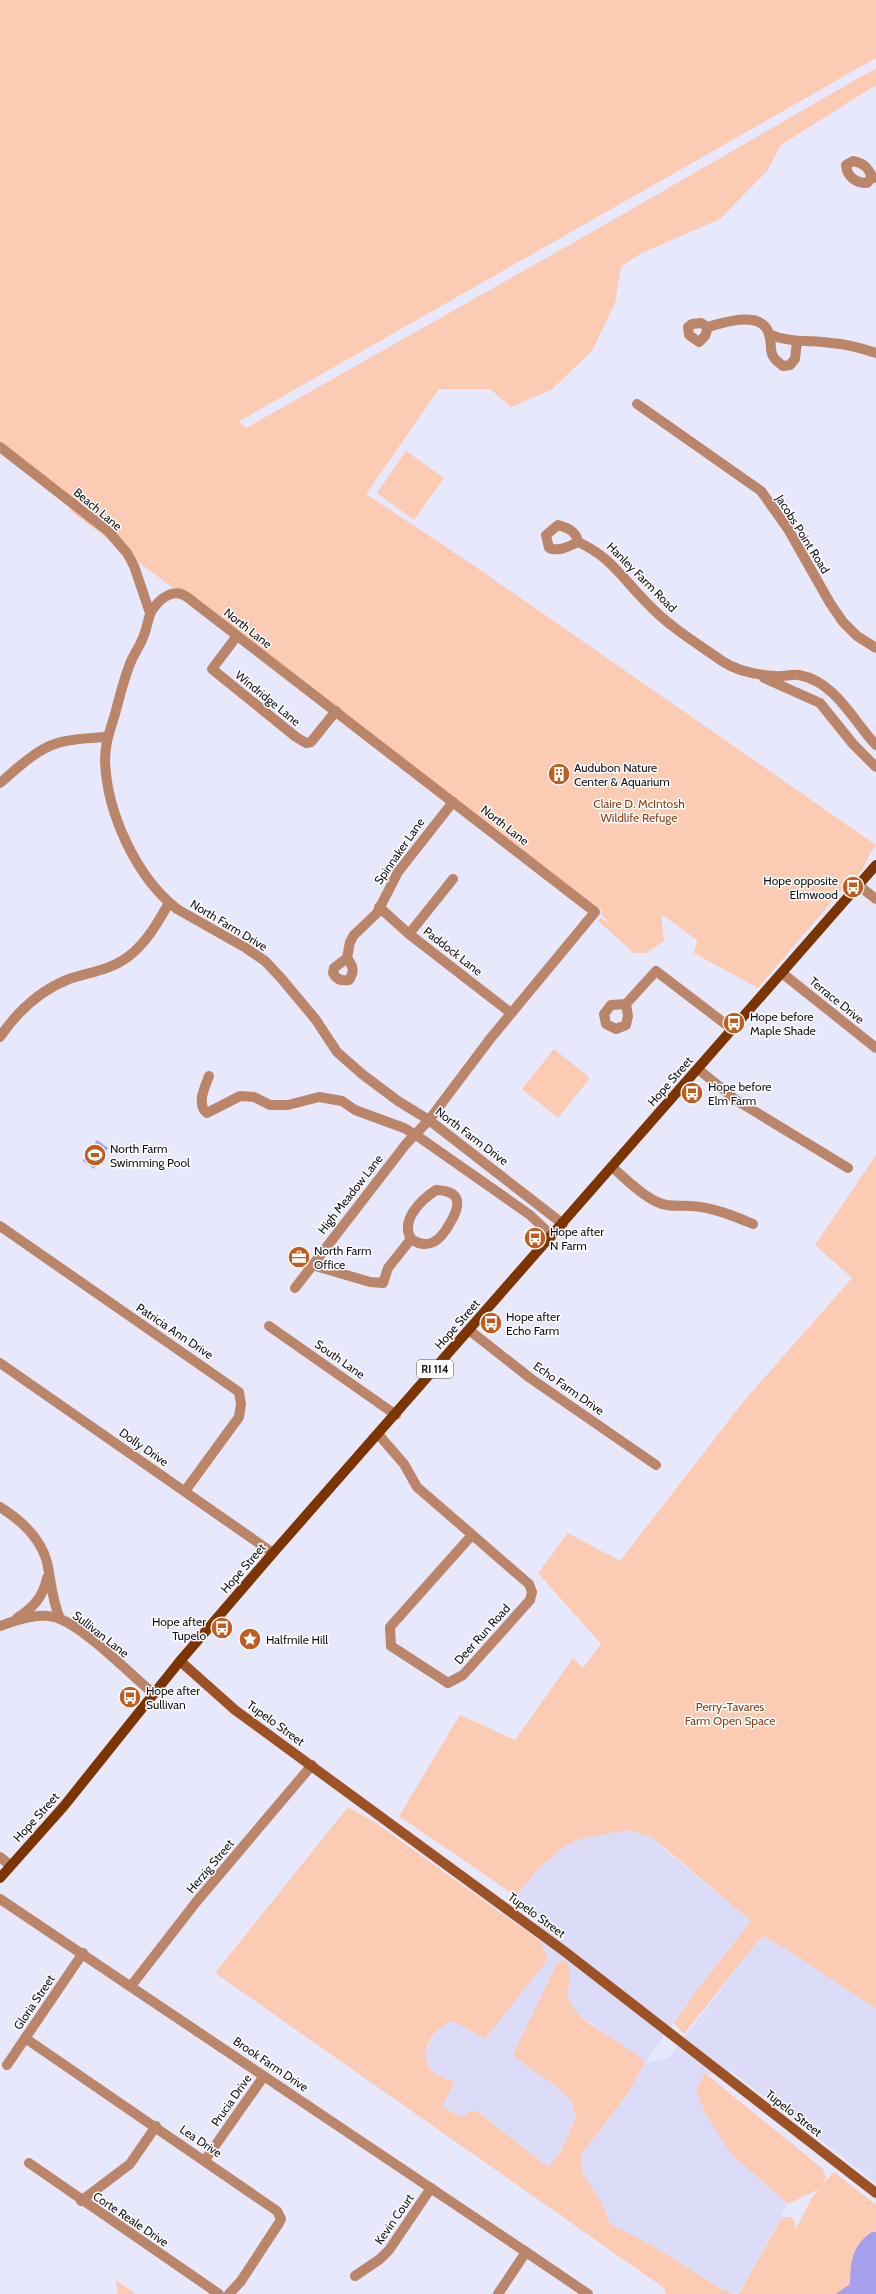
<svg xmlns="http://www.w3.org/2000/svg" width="876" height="2294" viewBox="0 0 876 2294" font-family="Cabin,sans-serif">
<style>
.built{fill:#dcdcf8}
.green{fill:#fbcbb3}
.water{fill:#a59fec}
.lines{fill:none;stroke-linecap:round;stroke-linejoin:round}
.minor{stroke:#ba8569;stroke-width:10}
.secondary{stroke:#9d5226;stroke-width:10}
.primary{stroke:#7c3400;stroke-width:10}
.labels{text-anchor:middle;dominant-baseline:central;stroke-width:3;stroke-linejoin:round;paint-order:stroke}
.shield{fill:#fff;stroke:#59595e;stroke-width:1}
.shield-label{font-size:11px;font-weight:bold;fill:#121219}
.street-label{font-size:12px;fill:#121219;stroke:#fff}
.poi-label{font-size:12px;fill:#121219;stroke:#fff;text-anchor:start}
.park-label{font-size:12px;fill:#884014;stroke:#fff}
</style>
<rect width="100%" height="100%" fill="#e8e8fd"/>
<polygon class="built" points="629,1830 654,1838 666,1851 751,1921 696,1991 645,2063 668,2058 762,1936 786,1949 876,2009 876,2183 731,2071 705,2074 731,2154 788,2204 739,2294 721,2289 655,2247 610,2224 601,2201 582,2172 581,2154 626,2096 645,2063 576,2012 567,1996 570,1978 529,2068 552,2083 572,2101 576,2118 559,2155 548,2167 478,2111 464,2117 442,2107 446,2080 430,2070 425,2052 433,2037 444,2023 453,2021 548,1960 540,1941 536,1919 516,1896 539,1868 565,1846 583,1838"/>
<g class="green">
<path d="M 0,0 L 876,0 L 876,58 L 238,422 L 246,428 L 599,228 L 876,68 L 876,85 L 781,145 L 767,171 L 720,219 L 642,253 L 621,266 L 615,303 L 592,351 L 551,390 L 511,407 L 490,389 L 439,389 L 366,494 L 473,565 L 876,845 C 867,855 867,866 857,876 L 850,874 L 843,882 L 845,886 L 758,988 L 694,953 L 697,940 L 661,914 L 664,941 L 646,953 L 634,953 L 598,921 L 601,918 L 610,924 L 601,914 L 602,911 L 68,509 L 89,508 L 82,503 L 74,507 L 0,449 Z"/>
<polygon points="406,451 444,478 414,520 377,493"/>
<polygon points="554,1049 590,1078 558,1118 522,1089"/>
<polygon points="876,1155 876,2009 786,1949 762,1936 684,2034 674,2023 696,1991 751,1921 653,1838 629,1830 583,1838 565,1846 539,1868 516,1896 399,1816 460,1715 515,1740 573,1658 583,1668 601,1644 538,1573 568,1533 620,1561 743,1402 852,1278 815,1245"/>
<path d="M 348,1807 L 376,1823 L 540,1941 L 548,1959 L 485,2039 L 453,2021 C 441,2024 425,2041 426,2054 C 426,2059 428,2065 430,2070 L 446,2080 L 455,2081 L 442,2107 L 463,2117 L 469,2111 L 477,2111 L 548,2167 L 559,2155 L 576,2118 L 572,2101 L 552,2083 L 529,2068 L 513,2054 L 558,1962 L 567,1961 L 570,1978 L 567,1996 L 576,2012 L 590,2024 L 639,2056 L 645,2063 L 626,2096 L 581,2154 L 582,2172 L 601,2201 L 610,2224 L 655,2247 L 721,2289 L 735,2294 L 666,2294 L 664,2288 L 215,1973 Z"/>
<polygon points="705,2073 823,2169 826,2178 820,2187 834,2172 876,2205 876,2294 739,2294 782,2217 791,2217 795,2222 796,2229 811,2199 819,2189 788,2204 731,2154 707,2116 696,2091"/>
<polygon points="116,2280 136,2294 118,2294"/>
</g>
<g class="water">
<polygon points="97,1140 108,1148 94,1169 83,1161"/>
<path d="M 872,2232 L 876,2232 L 876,2294 L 836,2294 L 850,2284 C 851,2261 852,2245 872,2232 Z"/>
</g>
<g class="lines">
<g class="minor">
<path d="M 872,177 L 867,183 C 856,183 847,177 846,165 L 853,161 C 863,163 868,167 872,177 L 876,178"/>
<polygon points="701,323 708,327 705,336 699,342 689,335 688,327 692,324"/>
<path d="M 708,327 C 725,322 762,310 769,334 C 774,349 765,353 783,366 L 790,365 L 795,359 L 797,341"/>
<path d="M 769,334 C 789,343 810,340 831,343 C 846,344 861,348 876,353"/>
<polyline points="637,404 761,491 788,529 830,603 843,622 857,636 876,648"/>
<polyline points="0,447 108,531 127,553 134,566 150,613"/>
<path d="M 578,542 C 576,531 568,528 558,525 L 546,535 L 549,548 C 559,552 569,546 578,542 C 612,557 624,581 650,606 C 671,628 698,644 722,661 C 737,671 758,675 775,676 C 783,677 791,674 799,675 C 836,682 853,721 876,745"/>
<polyline points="237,636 212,669 296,737 306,743 311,742 336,711"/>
<polyline points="764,678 820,703 853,744 876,767"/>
<path d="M 0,783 C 19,767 40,745 66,741 C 79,738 93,738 106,737"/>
<polyline points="858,885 876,899"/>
<polyline points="379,907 409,934 511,1013"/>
<polyline points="409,934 453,879"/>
<polyline points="347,958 350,942 354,935 377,913 398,872 453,802"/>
<path d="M 347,958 C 353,966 355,971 349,980 C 341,981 337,980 333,973 L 334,968 Z"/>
<polyline points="782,973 876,1048"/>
<polyline points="626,1004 628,1016 626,1025 616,1029 606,1024 604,1014 611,1005 626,1004 656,971 732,1029"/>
<path d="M 0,1037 C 17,1012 41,990 69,979 C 90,972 111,970 129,956 C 147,942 158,922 169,903"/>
<polyline points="698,1069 736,1100 848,1168"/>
<path d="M 209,1076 C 205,1087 196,1104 207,1113 L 240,1096 L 254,1097 L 270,1105 L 288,1105 L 319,1097 L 342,1101 L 355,1110 L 404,1128 L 416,1135 L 530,1215 L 552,1236"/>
<path d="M 612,1167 C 626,1179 639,1193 655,1201 C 668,1208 678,1205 691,1206 C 712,1207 734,1216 753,1224"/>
<polyline points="0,1226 239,1392 241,1404 239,1417 185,1491"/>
<path d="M 312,1265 L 370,1282 L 383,1283 L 388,1268 L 411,1239 C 400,1220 421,1200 436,1190 C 462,1191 461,1205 450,1223 C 441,1240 429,1251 411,1239"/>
<path d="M 295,1288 L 406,1144 L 429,1120 L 490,1039 L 595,912 L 187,597 C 173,587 159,599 151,612 C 148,618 147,628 144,635 C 141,644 136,651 132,659 C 124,677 120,696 115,714 C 110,731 105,742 105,761 C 107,813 136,877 177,909 L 246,948 L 265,961 L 281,978 L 316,1020 L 337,1052 L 362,1074 L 398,1101 L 429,1120 L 563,1224"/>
<polyline points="269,1326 396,1415"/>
<polyline points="469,1330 530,1378 656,1465"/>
<polyline points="0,1363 273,1553"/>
<polyline points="378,1434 404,1464 417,1487 529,1584 532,1592 530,1600 463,1675 448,1683 391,1646 390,1627 472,1535"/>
<path d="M 0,1507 C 21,1520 40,1537 47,1562 C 51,1581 52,1600 60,1619"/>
<path d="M 17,1618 C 33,1608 43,1597 47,1578"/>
<path d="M 0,1626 C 17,1620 42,1611 60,1619 C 86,1629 131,1675 154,1694"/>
<polyline points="0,1857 10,1865"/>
<polyline points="0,1899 526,2252"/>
<polyline points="131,1986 197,1901 312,1765"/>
<polyline points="25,2038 277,2211 281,2219 279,2223 241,2281 229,2294"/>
<polyline points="7,2065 83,1953"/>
<polyline points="205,2160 264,2076"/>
<polyline points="29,2163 219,2294"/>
<polyline points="81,2201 130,2164 156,2126"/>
<polyline points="355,2276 380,2259 389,2250 431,2188"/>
<polyline points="498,2294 526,2252 588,2294"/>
</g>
<polyline class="secondary" points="180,1661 235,1710 564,1951 876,2193"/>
<polyline class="primary" points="0,1878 64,1806 180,1661 273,1553 876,865"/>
</g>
<defs>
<g id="building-disc" transform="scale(1.15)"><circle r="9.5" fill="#c05e21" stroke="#fff"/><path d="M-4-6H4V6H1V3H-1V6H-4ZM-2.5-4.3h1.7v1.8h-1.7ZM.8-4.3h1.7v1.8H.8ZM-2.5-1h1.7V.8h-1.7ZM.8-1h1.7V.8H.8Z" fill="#fff"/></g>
<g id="bus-disc" transform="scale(1.15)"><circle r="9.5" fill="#c05e21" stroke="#fff"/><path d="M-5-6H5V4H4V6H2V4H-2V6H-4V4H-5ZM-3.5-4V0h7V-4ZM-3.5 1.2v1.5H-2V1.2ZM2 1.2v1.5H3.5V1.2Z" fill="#fff"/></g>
<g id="stadium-disc" transform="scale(1.15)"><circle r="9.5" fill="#c05e21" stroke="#fff"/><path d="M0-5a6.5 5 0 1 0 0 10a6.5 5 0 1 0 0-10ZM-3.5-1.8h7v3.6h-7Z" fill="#fff"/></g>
<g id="office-disc" transform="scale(1.15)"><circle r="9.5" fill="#c05e21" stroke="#fff"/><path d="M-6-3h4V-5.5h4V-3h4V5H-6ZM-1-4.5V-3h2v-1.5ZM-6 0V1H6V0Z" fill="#fff"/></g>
<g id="sight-disc" transform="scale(1.15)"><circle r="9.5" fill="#c05e21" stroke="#fff"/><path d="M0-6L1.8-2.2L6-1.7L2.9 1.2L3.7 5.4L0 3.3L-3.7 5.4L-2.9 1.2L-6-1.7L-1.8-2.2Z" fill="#fff"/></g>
</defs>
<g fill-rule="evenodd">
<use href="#building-disc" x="559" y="774"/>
<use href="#bus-disc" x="853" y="887"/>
<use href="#bus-disc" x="734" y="1023"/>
<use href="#bus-disc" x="692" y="1093"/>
<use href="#stadium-disc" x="95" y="1155"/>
<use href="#bus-disc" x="535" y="1238"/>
<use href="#office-disc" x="299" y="1257"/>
<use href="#bus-disc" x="491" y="1323"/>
<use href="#bus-disc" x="222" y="1628"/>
<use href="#sight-disc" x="250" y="1639"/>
<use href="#bus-disc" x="130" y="1697"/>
</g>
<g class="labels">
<rect class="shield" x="417" y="1360" width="36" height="18" rx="3"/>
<g class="shield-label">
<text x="435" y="1369">RI 114</text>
</g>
<g class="street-label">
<text transform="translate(98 509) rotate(40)">Beach Lane</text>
<text transform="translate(803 534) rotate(58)">Jacobs Point Road</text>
<text transform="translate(642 577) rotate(45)">Hanley Farm Road</text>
<text transform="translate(248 628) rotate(38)">North Lane</text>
<text transform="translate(268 698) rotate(39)">Windridge Lane</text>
<text transform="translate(505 825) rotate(38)">North Lane</text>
<text transform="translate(399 851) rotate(-55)">Spinnaker Lane</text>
<text transform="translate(229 925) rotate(31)">North Farm Drive</text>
<text transform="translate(453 951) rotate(38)">Paddock Lane</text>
<text transform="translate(837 1000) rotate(39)">Terrace Drive</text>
<text transform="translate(670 1081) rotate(-49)">Hope Street</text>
<text transform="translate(472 1136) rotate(37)">North Farm Drive</text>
<text transform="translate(350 1194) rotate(-52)">High Meadow Lane</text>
<text transform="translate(457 1324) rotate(-49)">Hope Street</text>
<text transform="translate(175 1331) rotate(34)">Patricia Ann Drive</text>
<text transform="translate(340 1359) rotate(35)">South Lane</text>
<text transform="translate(569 1388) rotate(35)">Echo Farm Drive</text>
<text transform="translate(144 1447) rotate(35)">Dolly Drive</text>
<text transform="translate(243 1568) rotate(-49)">Hope Street</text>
<text transform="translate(101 1634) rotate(38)">Sullivan Lane</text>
<text transform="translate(482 1634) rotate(-48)">Deer Run Road</text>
<text transform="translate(276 1723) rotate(36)">Tupelo Street</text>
<text transform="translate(36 1817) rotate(-48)">Hope Street</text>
<text transform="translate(210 1866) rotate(-50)">Herzig Street</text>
<text transform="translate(537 1915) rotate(36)">Tupelo Street</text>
<text transform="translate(34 2002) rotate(-56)">Gloria Street</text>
<text transform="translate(271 2064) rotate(34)">Brook Farm Drive</text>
<text transform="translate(231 2100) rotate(-55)">Prucia Drive</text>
<text transform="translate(794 2113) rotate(38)">Tupelo Street</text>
<text transform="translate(201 2141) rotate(34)">Lea Drive</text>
<text transform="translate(131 2219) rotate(34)">Corte Reale Drive</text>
<text transform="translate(394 2219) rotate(-55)">Kevin Court</text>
</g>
<g class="poi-label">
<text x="574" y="767">Audubon Nature<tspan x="574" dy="14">Center &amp; Aquarium</tspan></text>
<text x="838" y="880" text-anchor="end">Hope opposite<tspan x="838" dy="14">Elmwood</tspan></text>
<text x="750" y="1016">Hope before<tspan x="750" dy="14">Maple Shade</tspan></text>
<text x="708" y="1086">Hope before<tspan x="708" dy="14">Elm Farm</tspan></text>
<text x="110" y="1148">North Farm<tspan x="110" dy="14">Swimming Pool</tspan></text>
<text x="550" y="1231">Hope after<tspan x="550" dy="14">N Farm</tspan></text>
<text x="314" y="1250">North Farm<tspan x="314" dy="14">Office</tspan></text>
<text x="506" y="1316">Hope after<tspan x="506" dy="14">Echo Farm</tspan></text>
<text x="206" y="1621" text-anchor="end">Hope after<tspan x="206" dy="14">Tupelo</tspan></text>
<text x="266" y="1639">Halfmile Hill</text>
<text x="146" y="1690">Hope after<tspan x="146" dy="14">Sullivan</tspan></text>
</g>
<g class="park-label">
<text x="639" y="803">Claire D. McIntosh<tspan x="639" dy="14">Wildlife Refuge</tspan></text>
<text x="730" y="1706">Perry-Tavares<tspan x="730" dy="14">Farm Open Space</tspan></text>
</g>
</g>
</svg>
